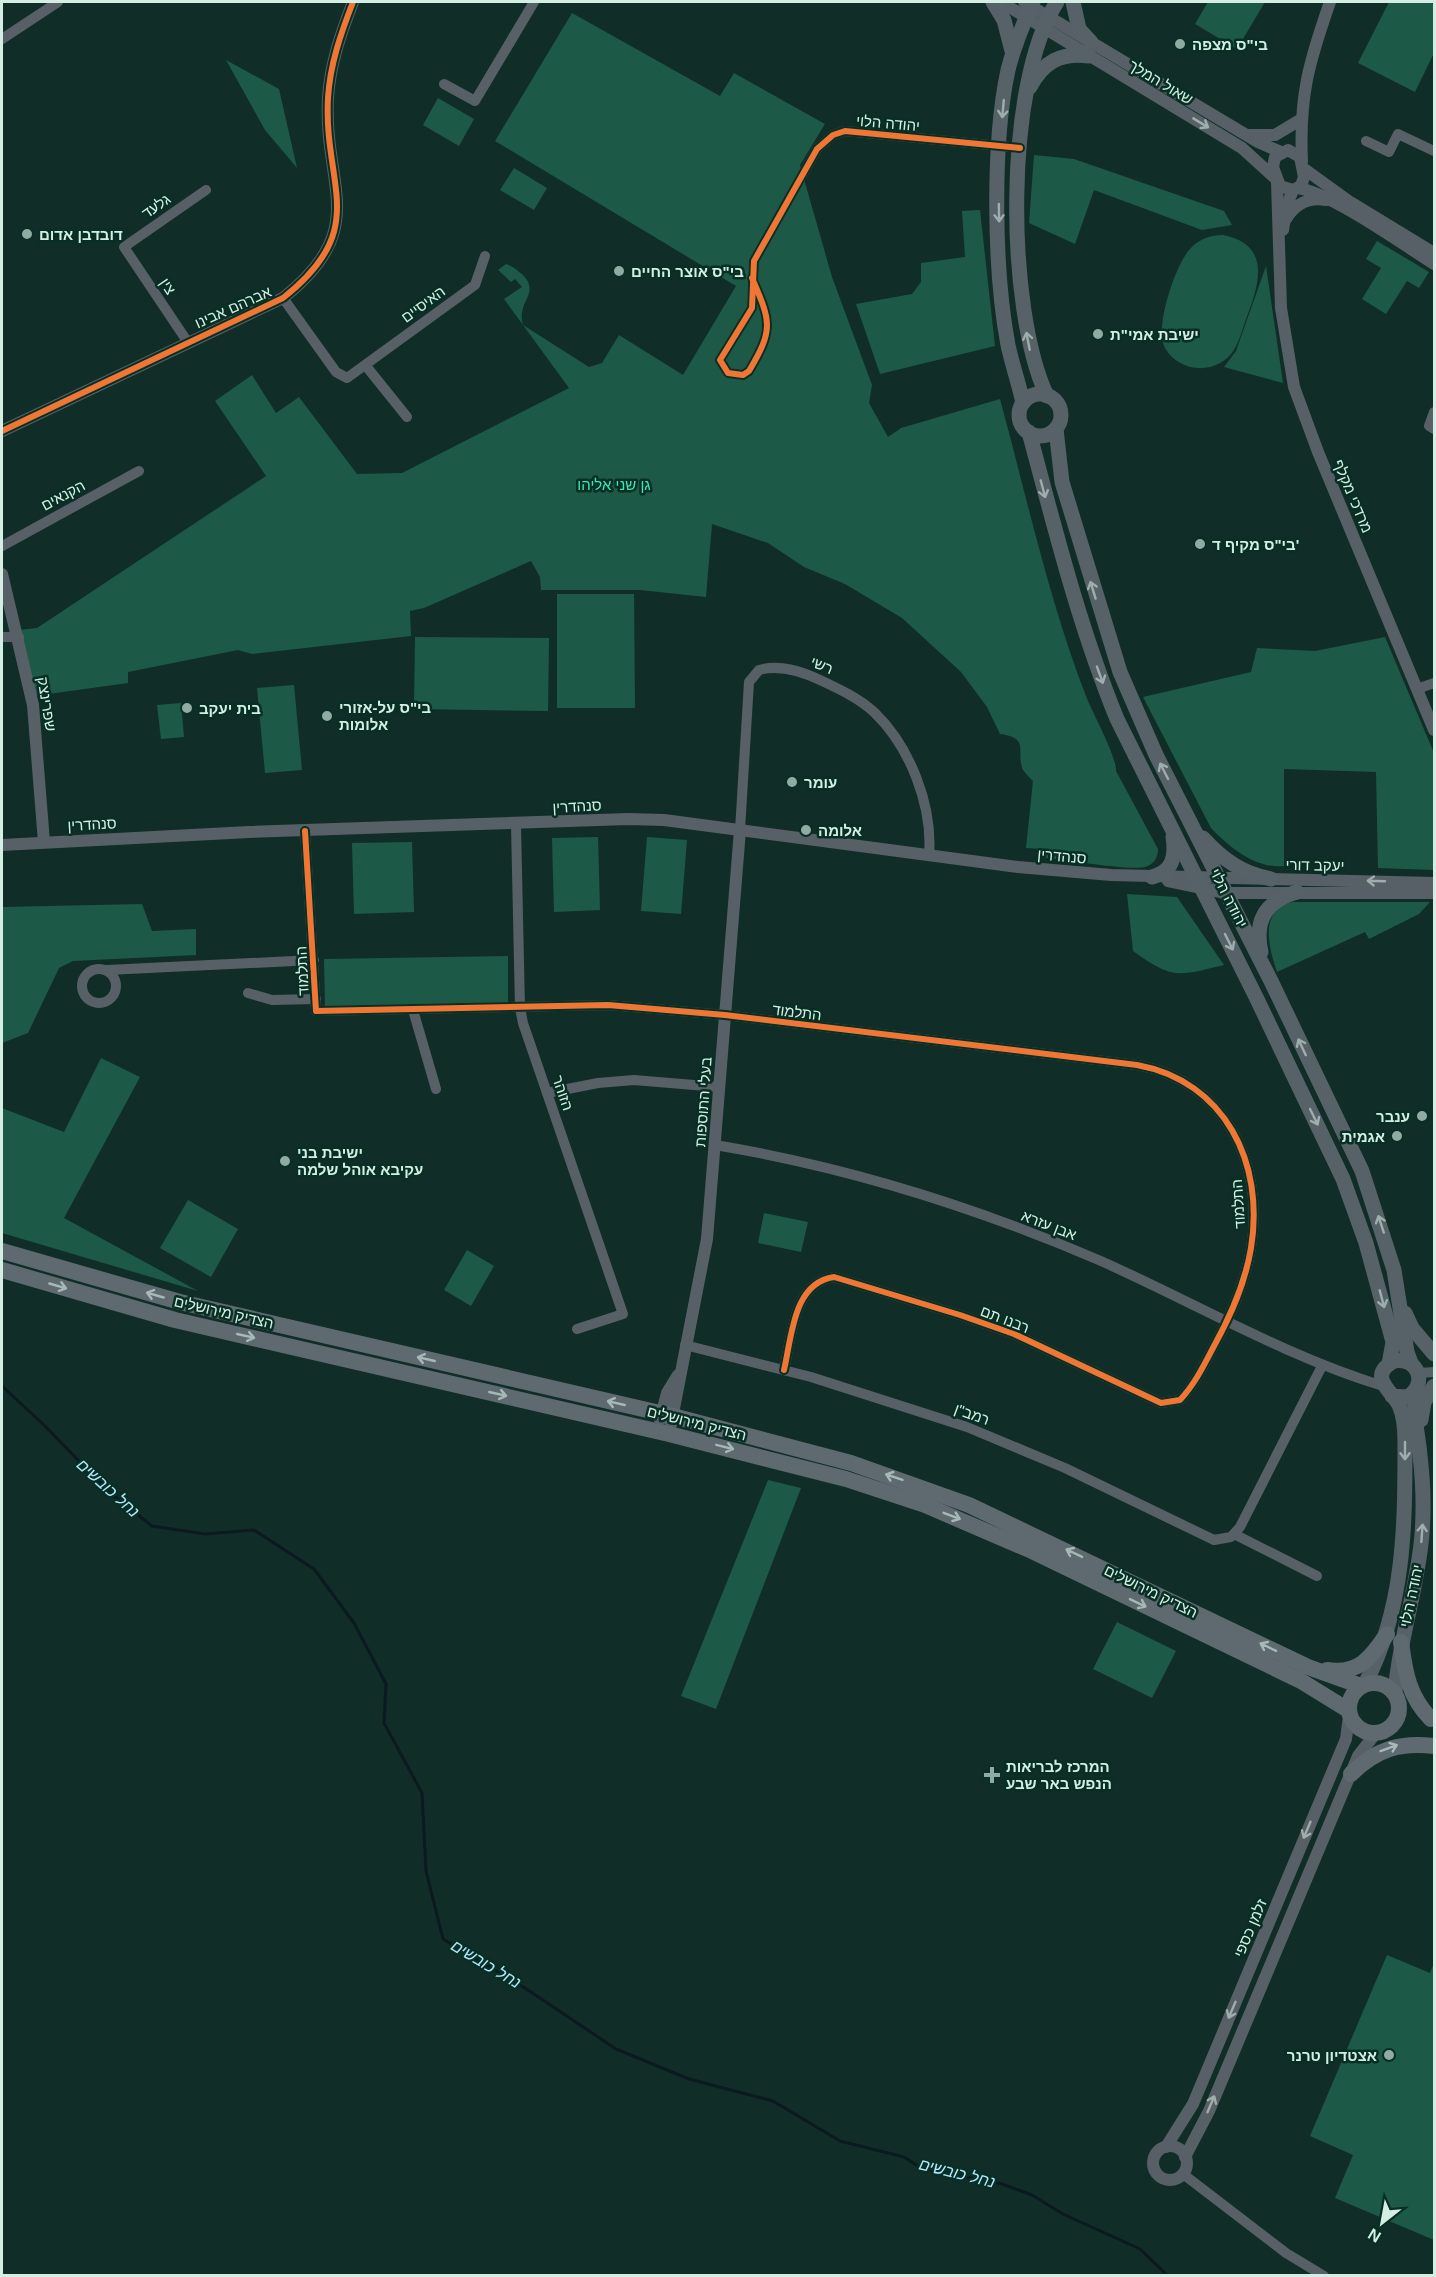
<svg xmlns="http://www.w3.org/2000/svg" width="1436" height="2277" viewBox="0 0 1436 2277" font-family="Arial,Heebo,sans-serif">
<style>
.green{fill:#1d5947}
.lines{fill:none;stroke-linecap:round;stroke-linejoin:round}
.stream{stroke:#0b1a20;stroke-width:3}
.minor{stroke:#586067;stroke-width:10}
.tertiary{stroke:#586067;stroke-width:12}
.secondary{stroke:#576168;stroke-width:15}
.primary{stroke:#5e6970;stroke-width:16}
.cycleway-casing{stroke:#072f24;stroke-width:10}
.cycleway{stroke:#f07635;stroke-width:6}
.oneway{stroke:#9cafac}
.oneway2{stroke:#9daeac}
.oneway3{stroke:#a5b9b6}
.poi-dot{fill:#90aba2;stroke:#072f24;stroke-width:2}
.labels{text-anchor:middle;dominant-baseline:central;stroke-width:5;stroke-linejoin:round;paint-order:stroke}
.poi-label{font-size:15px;font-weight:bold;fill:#d5eee4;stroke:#072f24;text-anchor:start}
.street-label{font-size:15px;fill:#d5eee4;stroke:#072f24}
.park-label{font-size:15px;fill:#39e7b8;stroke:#072f24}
.water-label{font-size:16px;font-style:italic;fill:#b5e6ff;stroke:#072f24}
</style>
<rect width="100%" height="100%" fill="#102e27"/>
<g class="green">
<polygon points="1208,2 1265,2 1237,49 1195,24"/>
<polygon points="1389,2 1429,2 1434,4 1434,53 1415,92 1358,63"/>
<path d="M 572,13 L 720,96 L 734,73 L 825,124 L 800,165 L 832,277 L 872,385 L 869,403 L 888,437 L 901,428 L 1000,399 C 1027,498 1049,601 1086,696 C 1093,714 1117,757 1116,771 L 1158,849 C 1158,858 1154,864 1145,867 C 1129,871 1061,859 1040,857 L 1041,849 L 1026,848 L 1033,781 C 1030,778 1025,773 1023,770 C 1015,751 1031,738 1000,734 L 987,707 L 961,672 L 902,618 L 845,584 L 804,567 L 768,543 L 712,524 L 706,597 L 640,590 L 541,590 L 540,577 L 531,561 L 424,608 L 410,611 L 411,636 L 252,654 L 238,650 L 128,672 L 128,683 L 34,696 L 18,630 L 37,628 L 266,476 L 215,401 L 252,375 L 276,413 L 299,397 L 357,474 L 402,473 L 569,388 L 504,299 L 522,287 L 515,279 L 511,282 L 498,270 L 506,264 C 513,266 517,270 523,275 C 541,294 516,301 523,325 L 589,367 L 602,363 L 619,335 L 683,375 L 736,286 L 495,141 Z"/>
<polygon points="226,60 279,89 297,168 265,130"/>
<polygon points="438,98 474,119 459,146 423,125"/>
<polygon points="1034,155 1074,159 1224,211 1232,225 1202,230 1094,190 1075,244 1029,223"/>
<polygon points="514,168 547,188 534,210 500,190"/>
<polygon points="980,210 995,346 880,374 856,304 912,294 921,282 921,263 965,257 962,211"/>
<path d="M 1223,235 C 1268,244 1261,278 1249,311 C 1244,323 1241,338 1234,350 C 1218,375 1180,374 1165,348 C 1154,329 1175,265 1190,249 C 1199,239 1210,235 1223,235 Z"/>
<polygon points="1377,241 1429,272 1419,288 1407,281 1386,314 1362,299 1381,268 1366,259"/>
<polygon points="1266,266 1283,383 1224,367 1236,351"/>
<polygon points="557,594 634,594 635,708 557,708"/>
<polygon points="415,637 549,638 548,711 414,709"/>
<path d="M 1385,637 L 1434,753 L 1434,870 L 1378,868 L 1376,772 L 1284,769 L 1284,866 C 1256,869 1230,848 1211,828 L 1143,697 L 1251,672 L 1257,648 L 1315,651 Z"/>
<polygon points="294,685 302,770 265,773 257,688"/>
<polygon points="181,703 184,737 161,739 157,705"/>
<polygon points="598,837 600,910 554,912 552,838"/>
<polygon points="647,837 687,840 681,914 641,911"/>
<polygon points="412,842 414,912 354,914 352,843"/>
<path d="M 1127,894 L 1177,897 L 1224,965 C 1177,976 1174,980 1133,951 Z"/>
<path d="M 1292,902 L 1430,902 L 1419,914 L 1369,939 L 1365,932 L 1277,972 C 1269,948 1258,911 1292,902 Z"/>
<polygon points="142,904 152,931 196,929 196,955 73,961 59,968 28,1033 2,1043 2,907"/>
<polygon points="508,956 508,1003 325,1006 324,959"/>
<polygon points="101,1058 140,1077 64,1218 198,1291 2,1233 2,1108 64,1132"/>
<polygon points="188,1200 238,1229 211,1277 160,1248"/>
<polygon points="764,1213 808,1222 801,1252 758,1243"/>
<polygon points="467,1250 494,1266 471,1306 444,1290"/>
<polygon points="768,1480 801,1488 716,1709 681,1696"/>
<polygon points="1117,1622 1176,1651 1152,1698 1093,1669"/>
<polygon points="1387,1955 1430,1973 1434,1963 1434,2240 1335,2198 1353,2155 1310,2136"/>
</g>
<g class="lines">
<polyline class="stream" points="2,1386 45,1426 110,1493 152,1526 205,1534 254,1530 314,1569 354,1623 386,1684 384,1723 422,1793 426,1871 443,1939 528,1990 616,2049 689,2079 773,2101 840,2141 904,2157 921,2168 1002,2184 1032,2195 1063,2214 1140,2249 1168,2276"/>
<g class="minor">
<polyline points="2,39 58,2"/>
<polyline points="444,84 475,101 534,2"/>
<polyline points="1366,141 1389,152 1398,134 1434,151"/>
<path d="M 752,278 C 771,322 774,329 749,371 L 743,375 L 728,373 L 720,360 L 752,308 L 754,261 L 817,149 L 833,135 L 845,131 L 1020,148"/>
<polyline points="283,298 336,372 347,378 475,285 485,256"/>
<polyline points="187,341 124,247 206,190"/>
<polyline points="366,366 407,417"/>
<polyline points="1434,412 1429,426 1434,429"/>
<polyline points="2,546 139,471"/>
<polyline points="2,637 19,637"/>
<polyline points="1417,689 1434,683"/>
<polyline points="516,825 520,1008 523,1023 623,1314 577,1329"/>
<path d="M 740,830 L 749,682 L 759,670 C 780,664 801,671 820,680 C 839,689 859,698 875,713 C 910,747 933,806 929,855"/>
<path d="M 305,831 L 316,1011 L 608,1005 L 725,1015 L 1137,1065 C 1225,1081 1265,1163 1251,1248 C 1245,1284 1231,1315 1214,1346 C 1204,1365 1195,1384 1180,1400 L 1161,1403 L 1014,1334 L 960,1315 L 834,1277 C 793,1283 792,1336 784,1370"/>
<circle cx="99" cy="986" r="17"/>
<polyline points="107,970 314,960"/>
<polyline points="248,993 272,1000 316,999"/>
<polyline points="413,1010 436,1089"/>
<polyline points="547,1093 598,1083 634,1080 718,1087"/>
<path d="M 715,1145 C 848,1167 978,1208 1101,1261 C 1195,1303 1285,1356 1383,1386"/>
<polyline points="685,1345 811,1377 967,1427 1065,1468 1214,1540 1231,1537 1240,1527 1322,1366"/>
<polyline points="1419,1373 1434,1372"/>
<polyline points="1234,1534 1317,1576"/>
<polyline points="1183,2174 1286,2253 1324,2276"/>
</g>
<g class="tertiary">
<polyline points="1001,2 1242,148 1275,178"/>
<polyline points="1024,2 1258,142 1281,152"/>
<polyline points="1250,135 1275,135 1300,120"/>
<polygon points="1288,150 1300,157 1304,177 1301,186 1293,190 1280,186 1273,167 1275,157"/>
<path d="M 1302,161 C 1299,96 1309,62 1330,2"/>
<polyline points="1303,168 1350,202 1434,253"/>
<polyline points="1277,182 1281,308 1294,387 1318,452 1434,730"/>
<path d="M 1297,188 C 1328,191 1404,245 1434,264"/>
<path d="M 1286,219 C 1295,204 1309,197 1326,200"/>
<polyline points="1283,230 1287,205 1293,190"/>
<path d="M 2,431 L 283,298 C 372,228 323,186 328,98 C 330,64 341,33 353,2"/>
<polyline points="2,574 33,705 44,842"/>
<polyline points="2,845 249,832 628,819 664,820 1018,867 1111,875 1434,883"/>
<polyline points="1168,881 1226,893 1434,893"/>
<polyline points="660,1420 667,1393 678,1375"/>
<polyline points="669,1434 707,1239 740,830"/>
<circle cx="1170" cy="2163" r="17"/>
<polyline points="1166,2147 1193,2104 1346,1739 1349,1716"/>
<polyline points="1185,2157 1209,2111 1358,1756 1376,1733"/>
</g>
<g class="secondary">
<polyline points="993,2 1004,20 1012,51"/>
<polyline points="1073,2 1079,29 1091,42"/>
<path d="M 1030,87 C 1043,62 1061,52 1089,56"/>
<circle cx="1040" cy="415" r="21"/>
<path d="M 1047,396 C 1006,309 1004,84 1057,2"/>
<path d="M 1023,403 C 1019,384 1012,364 1008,345 C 994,271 992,144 1008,70 C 1014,46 1023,24 1033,2"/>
<polyline points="1056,429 1062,482 1120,672 1156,755 1271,981 1362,1171 1394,1270 1407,1352 1411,1363"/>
<path d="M 1029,432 C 1055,529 1079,626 1117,719 L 1256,997 L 1343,1179 L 1366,1243 L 1393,1342 L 1389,1364"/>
<path d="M 1203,838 C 1223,860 1242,873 1271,879"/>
<path d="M 1152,877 C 1173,871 1176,857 1173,837"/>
<path d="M 1261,952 C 1254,920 1266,901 1297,892"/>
<polyline points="1405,1313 1412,1328 1434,1354"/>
<polyline points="1421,1420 1424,1402 1434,1386"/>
<path d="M 1365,1684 C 1405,1607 1405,1526 1405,1442 C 1405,1430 1404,1416 1399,1405 C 1391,1390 1367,1376 1394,1361 C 1419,1356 1428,1386 1407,1397 L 1392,1396"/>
<path d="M 1395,1693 C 1399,1639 1418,1588 1422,1534 C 1424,1508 1423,1481 1420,1455 C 1418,1433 1412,1413 1416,1391"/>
</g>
<g class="primary">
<polyline points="2,1251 180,1302 673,1416 851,1463 969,1505 1308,1667 1361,1686"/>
<polyline points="2,1270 175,1320 669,1434 846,1479 925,1505 1032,1551 1301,1681 1348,1710"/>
<path d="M 1401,1642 C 1405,1673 1409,1697 1431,1719"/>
<path d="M 1327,1670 C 1358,1675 1371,1658 1387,1634"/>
<circle cx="1374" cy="1708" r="25"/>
<path d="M 1351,1774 C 1376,1749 1400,1742 1434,1746"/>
</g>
<g class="cycleway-casing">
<g id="cycleway">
<path d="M 752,278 C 771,322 774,329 749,371 L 743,375 L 728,373 L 720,360 L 752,308 L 754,261 L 817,149 L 833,135 L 845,131 L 1020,148"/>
<path d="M 2,431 L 283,298 C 372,228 323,186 328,98 C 330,64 341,33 353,2"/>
<path d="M 305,831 L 316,1011 L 608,1005 L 725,1015 L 1137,1065 C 1225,1081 1265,1163 1251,1248 C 1245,1284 1231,1315 1214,1346 C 1204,1365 1195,1384 1180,1400 L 1161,1403 L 1014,1334 L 960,1315 L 834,1277 C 793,1283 792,1336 784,1370"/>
</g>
</g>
<use href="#cycleway" class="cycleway"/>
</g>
<defs><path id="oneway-shaft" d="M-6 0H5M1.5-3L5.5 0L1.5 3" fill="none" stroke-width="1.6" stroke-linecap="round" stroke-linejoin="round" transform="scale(1.5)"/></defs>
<g class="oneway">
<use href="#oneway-shaft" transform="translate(1003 109) rotate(95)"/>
<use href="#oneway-shaft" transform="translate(999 213) rotate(89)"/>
<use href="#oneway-shaft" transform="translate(1028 341) rotate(-101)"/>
<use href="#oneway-shaft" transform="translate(1043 489) rotate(75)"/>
<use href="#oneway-shaft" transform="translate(1093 590) rotate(-107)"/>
<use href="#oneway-shaft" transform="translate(1100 675) rotate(70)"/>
<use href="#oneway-shaft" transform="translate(1164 771) rotate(-117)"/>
<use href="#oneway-shaft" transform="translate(1229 942) rotate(63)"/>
<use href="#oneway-shaft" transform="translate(1302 1047) rotate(-115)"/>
<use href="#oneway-shaft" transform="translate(1314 1117) rotate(64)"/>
<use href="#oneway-shaft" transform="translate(1381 1224) rotate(-108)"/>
<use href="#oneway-shaft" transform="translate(1382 1299) rotate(75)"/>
<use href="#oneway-shaft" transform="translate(1405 1451) rotate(90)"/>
<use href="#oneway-shaft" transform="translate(1422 1533) rotate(-86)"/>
</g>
<g class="oneway2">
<use href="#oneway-shaft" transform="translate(1201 123) rotate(31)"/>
<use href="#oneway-shaft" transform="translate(1376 881) rotate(-178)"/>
<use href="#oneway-shaft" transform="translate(1307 1830) rotate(113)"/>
<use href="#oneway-shaft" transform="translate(1232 2010) rotate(113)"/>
<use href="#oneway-shaft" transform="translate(1211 2104) rotate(-67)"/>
</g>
<g class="oneway3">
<use href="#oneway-shaft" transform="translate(58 1286) rotate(16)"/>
<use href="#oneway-shaft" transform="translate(155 1295) rotate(-164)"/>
<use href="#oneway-shaft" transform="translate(246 1336) rotate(13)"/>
<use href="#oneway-shaft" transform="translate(426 1359) rotate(-167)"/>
<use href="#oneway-shaft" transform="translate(498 1394) rotate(13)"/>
<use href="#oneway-shaft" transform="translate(616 1403) rotate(-167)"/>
<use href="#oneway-shaft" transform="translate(725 1447) rotate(14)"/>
<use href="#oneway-shaft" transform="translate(894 1477) rotate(-161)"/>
<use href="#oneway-shaft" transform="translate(952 1516) rotate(21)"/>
<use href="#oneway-shaft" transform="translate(1074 1553) rotate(-154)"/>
<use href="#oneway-shaft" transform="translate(1138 1603) rotate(26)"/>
<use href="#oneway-shaft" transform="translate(1268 1647) rotate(-154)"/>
<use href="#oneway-shaft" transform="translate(1389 1748) rotate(-20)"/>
</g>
<g class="poi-dot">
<circle cx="1180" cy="44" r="6"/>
<circle cx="27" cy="234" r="6"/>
<circle cx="619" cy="271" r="6"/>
<circle cx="1098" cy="334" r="6"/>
<circle cx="1200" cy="544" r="6"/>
<circle cx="187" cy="708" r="6"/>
<circle cx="327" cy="716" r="6"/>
<circle cx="792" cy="782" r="6"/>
<circle cx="806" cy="830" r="6"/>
<circle cx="1422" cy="1116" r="6"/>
<circle cx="1397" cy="1136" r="6"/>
<circle cx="285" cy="1161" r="6"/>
<path d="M989 1766h6v6h6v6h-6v6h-6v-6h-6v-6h6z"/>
<circle cx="1389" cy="2055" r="6"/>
</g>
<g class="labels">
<g class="poi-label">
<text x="1192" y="44">בי"ס מצפה</text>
<text x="39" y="234">דובדבן אדום</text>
<text x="631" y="271">בי"ס אוצר החיים</text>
<text x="1110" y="334">ישיבת אמי"ת</text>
<text x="1212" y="544">בי"ס מקיף ד'</text>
<text x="339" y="707">בי"ס על-אזורי<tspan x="339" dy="17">אלומות</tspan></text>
<text x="199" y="708">בית יעקב</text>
<text x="804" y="782">עומר</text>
<text x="818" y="830">אלומה</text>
<text x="1410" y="1116" text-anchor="end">ענבר</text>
<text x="1385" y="1136" text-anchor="end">אגמית</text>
<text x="297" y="1152">ישיבת בני<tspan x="297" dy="17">עקיבא אוהל שלמה</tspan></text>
<text x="1006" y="1766">המרכז לבריאות<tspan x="1006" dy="17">הנפש באר שבע</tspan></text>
<text x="1377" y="2055" text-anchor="end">אצטדיון טרנר</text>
</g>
<g class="street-label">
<text transform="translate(1161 82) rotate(31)">שאול המלך</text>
<text transform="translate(888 123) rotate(5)">יהודה הלוי</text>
<text transform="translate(156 206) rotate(-35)">גלעד</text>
<text transform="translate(168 286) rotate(56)">צין</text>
<text transform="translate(423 304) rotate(-36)">האיסיים</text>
<text transform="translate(233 307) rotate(-24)">אברהם אבינו</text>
<text transform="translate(63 495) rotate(-28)">הקנאים</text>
<text transform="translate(1353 496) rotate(67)">מרדכי מקלף</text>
<text transform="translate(822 665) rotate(22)">רשי</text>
<text transform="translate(47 704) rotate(81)">שפרינצק</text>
<text transform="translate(577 806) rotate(-3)">סנהדרין</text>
<text transform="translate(92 824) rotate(-3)">סנהדרין</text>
<text transform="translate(1062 856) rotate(5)">סנהדרין</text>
<text transform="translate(1315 865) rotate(1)">יעקב דורי</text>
<text transform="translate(1229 898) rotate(63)">יהודה הלוי</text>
<text transform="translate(302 971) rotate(-93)">התלמוד</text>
<text transform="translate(797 1012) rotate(7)">התלמוד</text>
<text transform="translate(563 1093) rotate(71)">הזוהר</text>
<text transform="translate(703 1102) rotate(-86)">בעלי התוספות</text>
<text transform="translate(1238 1204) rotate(-94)">התלמוד</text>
<text transform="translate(1049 1225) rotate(21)">אבן עזרא</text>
<text transform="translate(224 1312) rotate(13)">הצדיק מירושלים</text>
<text transform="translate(1005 1319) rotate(21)">רבנו תם</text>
<text transform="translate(972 1414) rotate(20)">רמב"ן</text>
<text transform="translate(697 1423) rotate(14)">הצדיק מירושלים</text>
<text transform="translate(1151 1591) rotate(26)">הצדיק מירושלים</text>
<text transform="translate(1411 1596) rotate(-78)">יהודה הלוי</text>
<text transform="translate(1250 1928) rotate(-67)">זלמן כספי</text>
</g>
<g class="park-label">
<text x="614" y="484">גן שני אליהו</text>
</g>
<g class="water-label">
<text transform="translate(108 1488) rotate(42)">נחל כובשים</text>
<text transform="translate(486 1964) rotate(31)">נחל כובשים</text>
<text transform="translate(957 2173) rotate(14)">נחל כובשים</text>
</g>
</g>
<rect width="1436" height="2277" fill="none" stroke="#d5eee4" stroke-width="6"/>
<g transform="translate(1382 2223) rotate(211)" stroke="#072f24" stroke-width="4.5" paint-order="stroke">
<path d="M0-4.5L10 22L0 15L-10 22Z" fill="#d5eee4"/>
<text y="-9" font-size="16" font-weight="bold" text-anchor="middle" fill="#d5eee4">N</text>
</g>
</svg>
